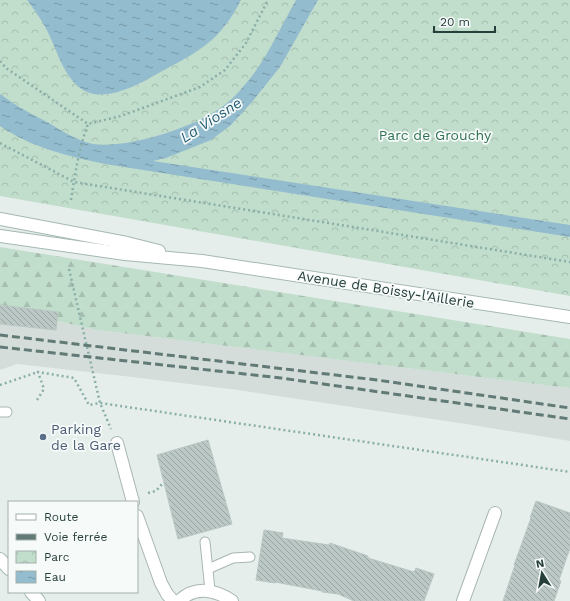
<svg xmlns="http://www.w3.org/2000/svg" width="570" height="601" viewBox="0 0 570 601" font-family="'Work Sans',sans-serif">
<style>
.built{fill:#d4ddda}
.forest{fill:url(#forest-firs)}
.park{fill:url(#park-crowns)}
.water{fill:url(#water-ripples)}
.building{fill:url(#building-back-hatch);stroke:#b9c7c3}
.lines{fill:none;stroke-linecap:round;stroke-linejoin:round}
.lane-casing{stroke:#a9b6b3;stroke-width:11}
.street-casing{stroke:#a9b6b3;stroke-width:14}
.secondary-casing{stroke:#a5b8b4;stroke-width:14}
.path{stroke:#89afa8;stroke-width:2.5;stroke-dasharray:2 3;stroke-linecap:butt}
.lane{stroke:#fff;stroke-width:9}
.street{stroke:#fff;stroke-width:12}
.secondary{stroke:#fff;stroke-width:12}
.rail{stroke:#617a76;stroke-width:3;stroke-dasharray:8 4;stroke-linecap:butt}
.service-dot{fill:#5c6f8a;stroke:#f6faf9;stroke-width:1.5}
.labels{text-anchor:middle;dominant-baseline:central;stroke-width:3.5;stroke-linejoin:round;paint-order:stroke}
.park-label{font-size:14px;fill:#337355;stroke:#f6faf9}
.street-label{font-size:14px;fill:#263f3b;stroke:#f6faf9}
.service-label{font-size:14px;fill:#4e5e75;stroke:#f6faf9;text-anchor:start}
.water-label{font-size:15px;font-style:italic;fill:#245d76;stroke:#f6faf9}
</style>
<defs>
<pattern id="forest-firs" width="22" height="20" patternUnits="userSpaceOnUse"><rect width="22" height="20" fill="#c1ddcc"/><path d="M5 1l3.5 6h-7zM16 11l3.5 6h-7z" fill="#a6bfb0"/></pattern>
<pattern id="park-crowns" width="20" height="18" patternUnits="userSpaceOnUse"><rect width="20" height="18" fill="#c1ddcc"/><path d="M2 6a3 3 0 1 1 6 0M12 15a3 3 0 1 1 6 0" fill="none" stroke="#a6bfb0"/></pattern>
<pattern id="water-ripples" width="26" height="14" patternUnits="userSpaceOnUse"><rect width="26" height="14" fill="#93bcce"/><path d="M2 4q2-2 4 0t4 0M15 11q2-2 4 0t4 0" fill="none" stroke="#789aa8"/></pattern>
<pattern id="building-back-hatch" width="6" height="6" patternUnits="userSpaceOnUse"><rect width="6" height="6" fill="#bbc8c5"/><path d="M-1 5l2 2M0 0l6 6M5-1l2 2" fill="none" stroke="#98a4a1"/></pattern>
</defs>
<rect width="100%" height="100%" fill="#e6eeeb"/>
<polygon class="built" points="0,305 58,312 57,321 97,330 570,388 570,441 466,424 238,390 124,376 17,364 0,370"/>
<polygon class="forest" points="0,247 570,339 570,388 97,330 57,321 57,312 0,305"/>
<polygon class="park" points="0,0 570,0 570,296 0,196"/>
<g class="water">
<path d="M 27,0 L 241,0 C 234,14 227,24 217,35 C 202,50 183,60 164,70 C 143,82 104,106 80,88 C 61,73 56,45 44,25 C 39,16 33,8 27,0 Z"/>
<path d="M 296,0 L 318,0 L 280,67 L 252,102 L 231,125 L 211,140 L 166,158 L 153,161 L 570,225 L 570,237 L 105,164 C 68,156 32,148 0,126 L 0,94 C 15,105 31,114 47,122 C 61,130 77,141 93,144 C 129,149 200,126 227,103 C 233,98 238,93 242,88 C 264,65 280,28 296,0 Z"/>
</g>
<g class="building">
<polygon points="0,305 58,312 56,330 0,324"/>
<polygon points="208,440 232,524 178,539 157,455"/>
<polygon points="536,501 570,513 570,548 559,580 561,581 554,601 503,601 515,565 514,565 531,518 530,518"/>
<polygon points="264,530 283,533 282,538 329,545 330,543 368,556 368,558 414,572 416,568 434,574 424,601 354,601 338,594 322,592 322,591 275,582 275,583 256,580"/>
</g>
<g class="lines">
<g class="lane-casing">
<g id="lane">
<polyline points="0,412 7,412"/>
<polyline points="205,542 210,590"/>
<polyline points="208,569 233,558 250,557"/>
</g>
</g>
<g class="street-casing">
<g id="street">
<polyline points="117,443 133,502"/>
<polyline points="137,516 161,583 167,594 173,601"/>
<path d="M 179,601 C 195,586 215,589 232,601"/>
<polyline points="463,601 495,513"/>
</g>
</g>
<g class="secondary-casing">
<g id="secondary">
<polyline points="0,219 127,243 159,251"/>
<polyline points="0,236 125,254 202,261 570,317"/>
<polyline points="0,559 9,569"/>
<polyline points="31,592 39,601"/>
</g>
</g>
<g class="path">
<polyline points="0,61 6,68 88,124 121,116 200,87 225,70 246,43 268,0"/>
<polyline points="0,143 74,182 570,262"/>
<path d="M 71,200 C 75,174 79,148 88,124"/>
<polyline points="69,269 100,403 111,429"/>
<polyline points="0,385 38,372"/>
<polyline points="37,400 44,389 38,372 74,378 89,405 100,403 570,472"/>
<polyline points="148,493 156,491 163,483"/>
</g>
<use href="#lane" class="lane"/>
<use href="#street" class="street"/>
<use href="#secondary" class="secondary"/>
<g class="rail">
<polyline points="0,335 377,380 570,408"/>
<polyline points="0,347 281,378 570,419"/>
</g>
</g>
<circle class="service-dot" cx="43" cy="437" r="4"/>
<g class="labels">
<g class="park-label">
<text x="435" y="135">Parc de Grouchy</text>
</g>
<g class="street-label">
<text transform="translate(386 289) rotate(9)">Avenue de Boissy-l'Aillerie</text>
</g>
<g class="service-label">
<text x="51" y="429">Parking<tspan x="51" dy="16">de la Gare</tspan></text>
</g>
<g class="water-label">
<text transform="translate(211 120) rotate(-33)">La Viosne</text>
</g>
</g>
<rect x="8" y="501" width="130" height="92" fill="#f6faf9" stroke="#a3afad"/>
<rect x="16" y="514" width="20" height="6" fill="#ffffff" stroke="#a3afad"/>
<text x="44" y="521" font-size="12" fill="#263f3b">Route</text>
<rect x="16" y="534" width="20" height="6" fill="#617a76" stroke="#a3afad"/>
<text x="44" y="541" font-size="12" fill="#263f3b">Voie ferrée</text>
<rect x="16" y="551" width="20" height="12" fill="url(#park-crowns)" stroke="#a3afad"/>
<text x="44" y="561" font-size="12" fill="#263f3b">Parc</text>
<rect x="16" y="571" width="20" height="12" fill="url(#water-ripples)" stroke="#a3afad"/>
<text x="44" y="581" font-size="12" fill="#263f3b">Eau</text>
<g transform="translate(542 573) rotate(349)" stroke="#f6faf9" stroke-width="3" paint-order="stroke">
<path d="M0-3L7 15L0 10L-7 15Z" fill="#263f3b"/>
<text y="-6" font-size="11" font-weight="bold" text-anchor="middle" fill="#263f3b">N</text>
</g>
<path d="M434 26v6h61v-6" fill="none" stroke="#263f3b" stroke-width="2"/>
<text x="440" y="26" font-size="12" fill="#263f3b" stroke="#f6faf9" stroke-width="3" paint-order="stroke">20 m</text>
</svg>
